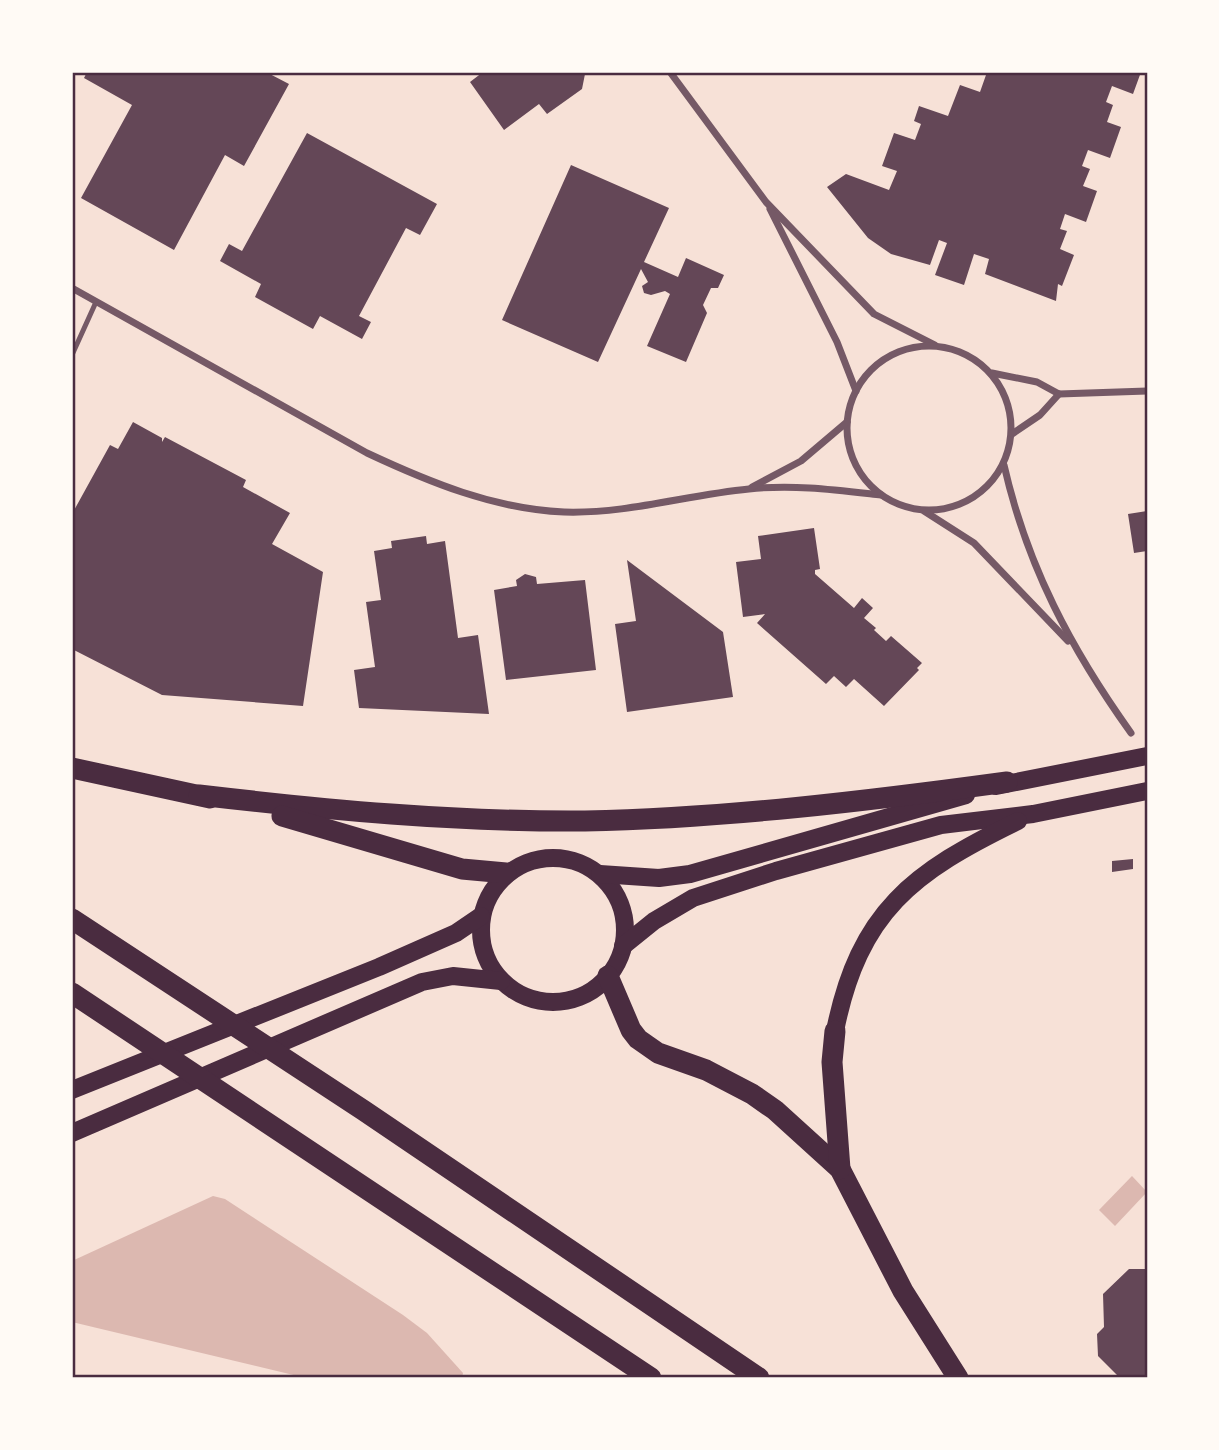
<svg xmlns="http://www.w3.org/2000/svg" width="1219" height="1450" viewBox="0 0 1219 1450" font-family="Literata,serif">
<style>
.water{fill:#dcb8b0}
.building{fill:#644757}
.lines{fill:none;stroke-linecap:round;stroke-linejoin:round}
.service{stroke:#755966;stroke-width:5}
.minor{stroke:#755966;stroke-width:7}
.primary{stroke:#4a2c40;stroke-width:18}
.motorway{stroke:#4a2c40;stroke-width:21}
.neatline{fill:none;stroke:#4a2c40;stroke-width:2.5}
</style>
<rect width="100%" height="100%" fill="#f7e1d7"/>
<g class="water">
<polygon points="1132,1176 1147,1192 1115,1226 1099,1210"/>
<polygon points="213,1196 225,1199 403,1315 427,1333 463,1373 462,1378 306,1378 72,1322 72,1261"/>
</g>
<g class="building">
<polygon points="87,72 266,72 289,84 244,166 225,155 174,250 81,198 132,105 84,78"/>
<polygon points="483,72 584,72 585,74 582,89 547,114 539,104 504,130 470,82"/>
<polygon points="977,72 1141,72 1133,94 1112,86 1106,102 1113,105 1107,122 1121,127 1110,158 1088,150 1082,166 1090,169 1083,186 1097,191 1086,222 1065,214 1060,229 1067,231 1060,249 1074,255 1062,286 1058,284 1056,301 985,274 989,259 974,254 964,285 935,275 947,243 939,240 930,265 891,254 868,238 827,187 846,174 889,190 897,171 882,166 894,133 915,140 921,124 914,121 919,106 948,116 960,85 980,92 986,75"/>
<polygon points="307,133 437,204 420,235 406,228 359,316 371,322 362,339 320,316 313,329 255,297 261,284 220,261 229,244 242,251"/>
<polygon points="571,165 669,208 644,262 678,277 686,258 724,275 718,288 711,288 703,305 707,313 686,362 647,346 670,294 665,291 651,295 644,293 642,286 648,282 641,269 598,362 502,320"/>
<polygon points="133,422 162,438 162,442 165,437 246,480 243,487 290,513 272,544 323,572 303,706 162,695 72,649 72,514 110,445 118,449"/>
<polygon points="1147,511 1147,551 1134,553 1128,514"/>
<polygon points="814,528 820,569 815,570 815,574 854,608 862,598 873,608 864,618 876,628 874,630 886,641 891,636 922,663 917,668 919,670 884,706 854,679 846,687 834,676 826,684 757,623 765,614 743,617 736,562 761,559 758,536"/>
<polygon points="426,536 427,544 445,541 458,638 478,635 489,714 359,708 354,670 375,667 366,602 381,600 374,551 392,548 391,541"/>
<polygon points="627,560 723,632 733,697 627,712 615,624 636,621"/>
<polygon points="525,574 536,577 537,584 585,580 596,670 506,680 494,590 517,586 516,580"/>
<polygon points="1133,859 1133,869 1112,872 1112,861"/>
<polygon points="1129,1269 1147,1269 1147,1378 1120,1378 1098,1356 1097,1334 1104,1327 1103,1294"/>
</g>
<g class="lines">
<polyline class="service" points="72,355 96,302"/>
<g class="minor">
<polyline points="670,72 766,202 874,314 935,345"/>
<polyline points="770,209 837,342 856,391"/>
<path d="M 72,288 L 367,453 C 429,482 494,509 564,512 C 628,514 686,495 749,489 C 793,484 837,490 881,495"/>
<circle cx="929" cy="428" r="82"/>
<polyline points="992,373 1037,382 1059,394 1147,391"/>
<polyline points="1012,434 1040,415 1059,394"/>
<path d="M 1004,465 C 1027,566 1071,649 1131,733"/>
<polyline points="752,487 801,461 847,422"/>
<polyline points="924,511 974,543 1068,641"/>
</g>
<g class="primary">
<polyline points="996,786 1147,756"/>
<circle cx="553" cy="930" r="72"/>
<polyline points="600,874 659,878 690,874 966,795"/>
<polyline points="623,946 654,921 693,898 776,871 941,825 1033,814 1147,791"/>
<path d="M 835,1031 C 859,911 913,872 1018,821"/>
<polyline points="72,1090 379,967 456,933 481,916"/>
<polyline points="72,1133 422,982 453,976 501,981"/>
</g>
<g class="motorway">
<polyline points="72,768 210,798"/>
<path d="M 199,795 C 327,810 455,822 585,821 C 727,818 867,801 1007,782"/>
<polyline points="282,816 462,869 506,873"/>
<polyline points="72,919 363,1110 759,1378"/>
<polyline points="608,976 631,1030 638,1039 658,1053 706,1070 752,1094 775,1110 840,1169 903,1291 958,1378"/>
<polyline points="72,993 651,1378"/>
<polyline points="835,1031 832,1062 840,1169"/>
</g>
</g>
<rect width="1219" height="1450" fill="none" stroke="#fffaf5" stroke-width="147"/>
<rect x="74" y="74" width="1072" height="1302" class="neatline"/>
</svg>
